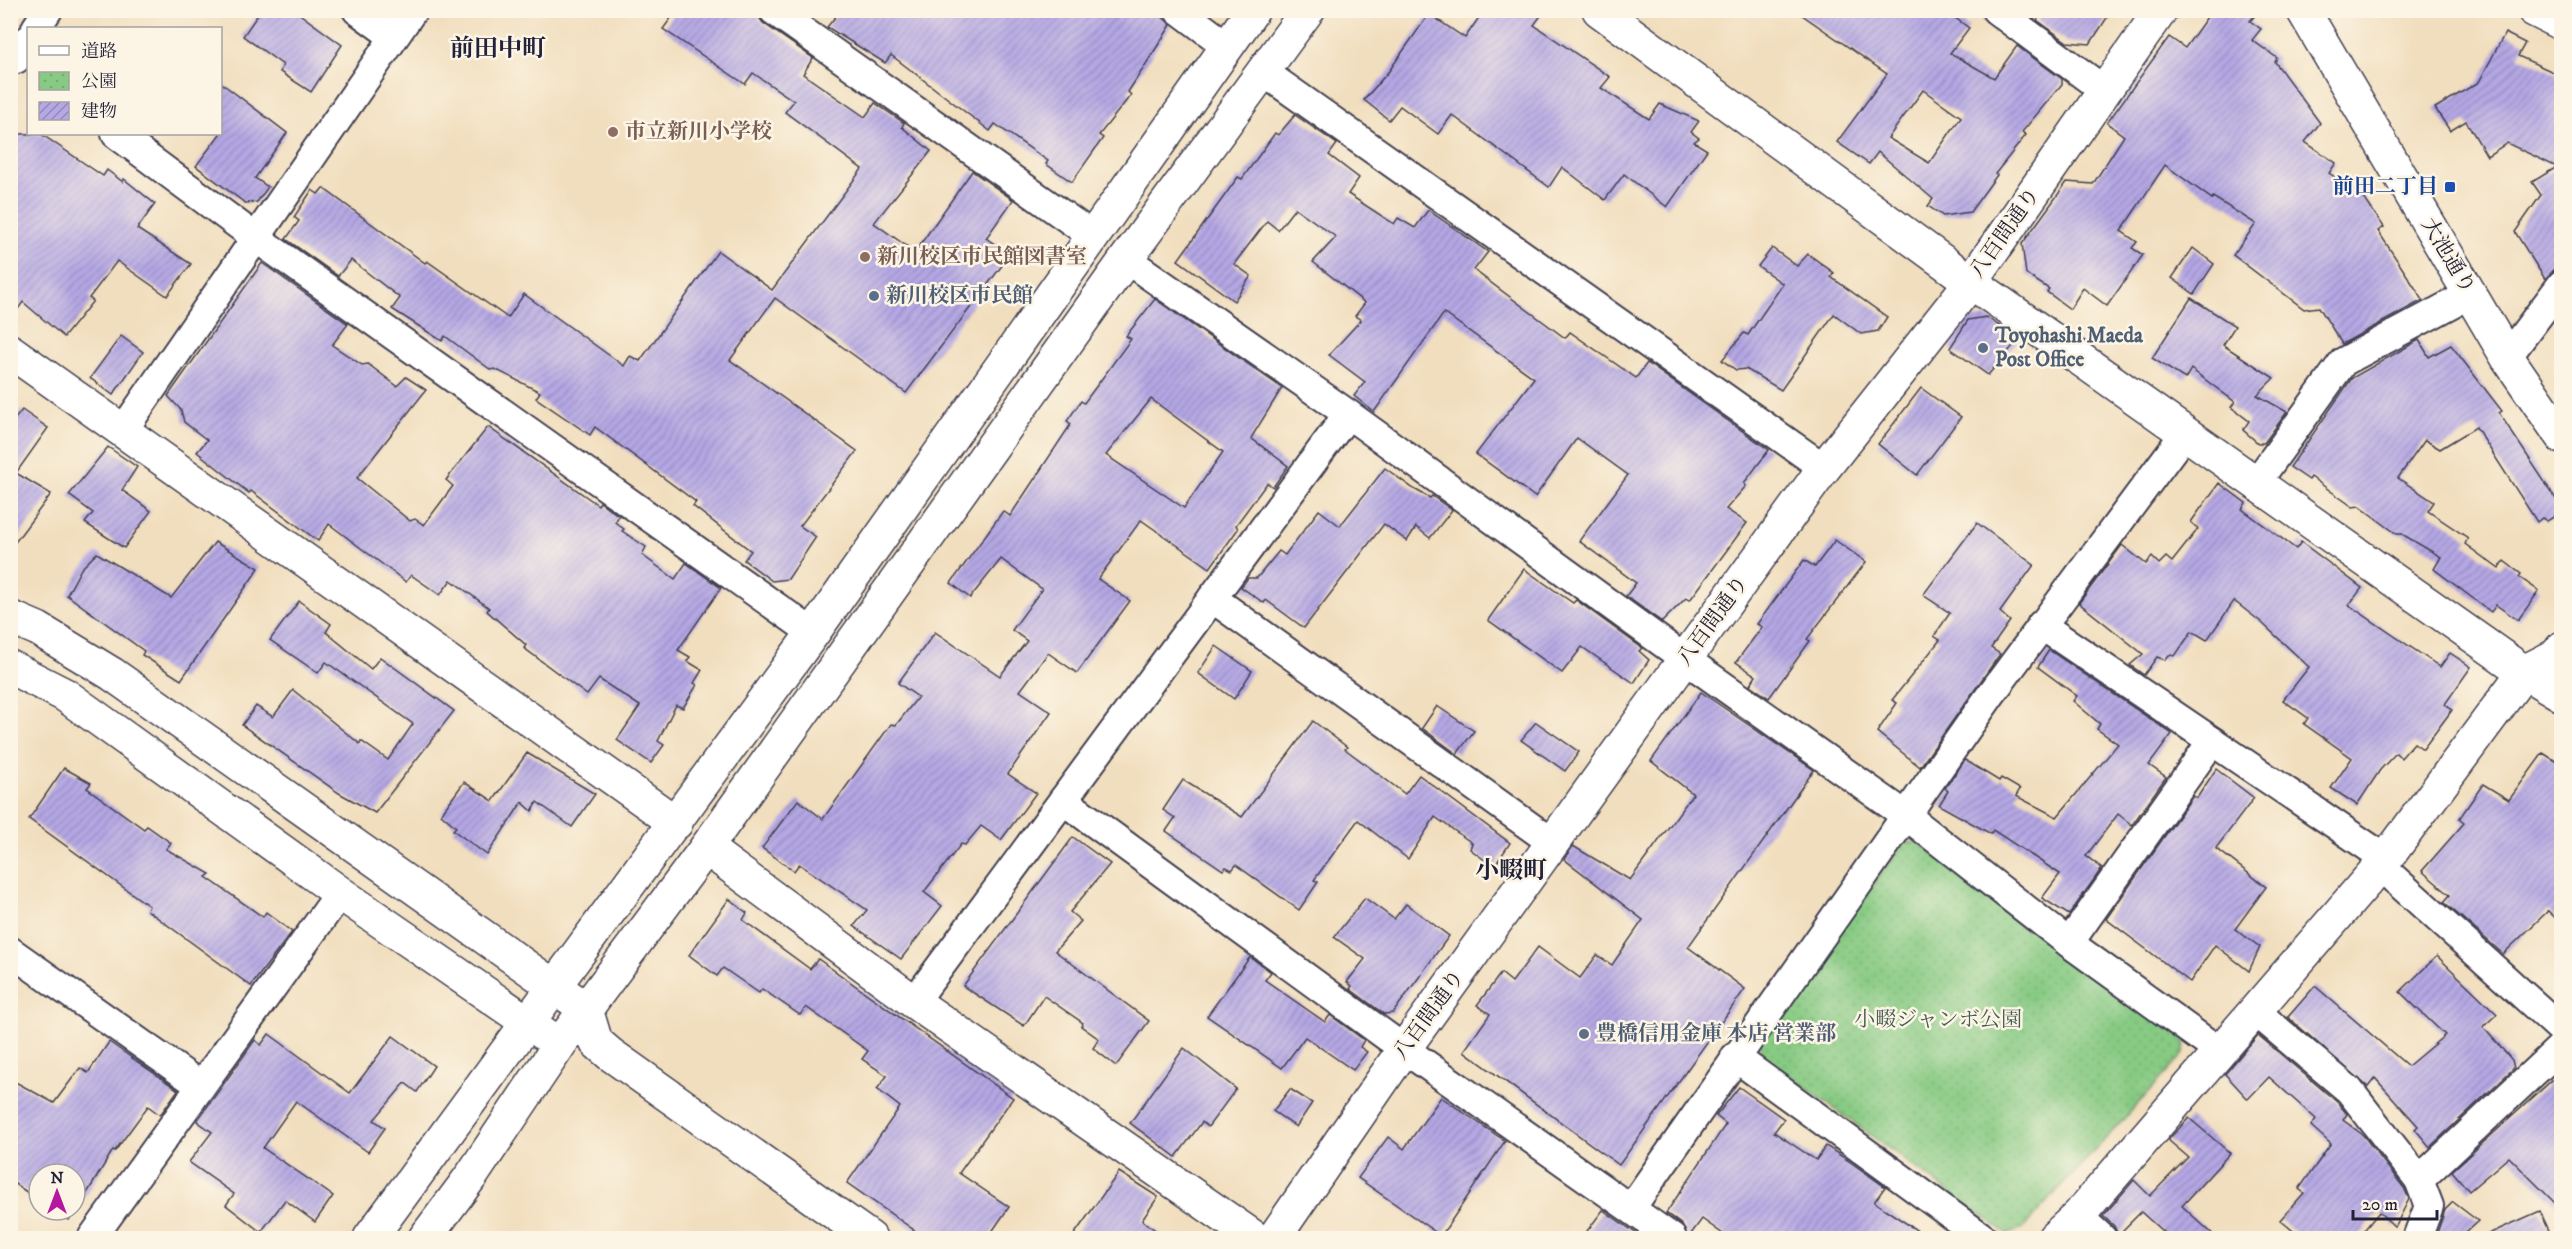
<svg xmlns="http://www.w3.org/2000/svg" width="2572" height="1249" viewBox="0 0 2572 1249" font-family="'IM FELL DW Pica','Noto Serif JP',serif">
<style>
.park{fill:url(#park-dots);stroke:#54765f;stroke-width:1.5}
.building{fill:url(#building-hatch);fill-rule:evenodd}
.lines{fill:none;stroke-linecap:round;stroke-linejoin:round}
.minor-casing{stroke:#413e4f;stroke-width:32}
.tertiary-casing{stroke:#413e4f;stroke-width:36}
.minor{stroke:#fff;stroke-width:28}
.tertiary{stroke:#fff;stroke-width:33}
.education-dot{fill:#8d6e63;stroke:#fcf5e5;stroke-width:2}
.transit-dot{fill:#1a4fb4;stroke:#fcf5e5;stroke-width:2}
.service-dot{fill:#5c6f8a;stroke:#fcf5e5;stroke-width:2}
.labels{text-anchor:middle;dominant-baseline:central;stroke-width:5;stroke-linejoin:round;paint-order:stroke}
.education-label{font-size:21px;font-weight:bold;fill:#785e54;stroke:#fcf5e5;text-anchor:start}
.transit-label{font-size:21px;font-weight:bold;fill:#164399;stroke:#fcf5e5;text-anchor:end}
.street-label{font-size:21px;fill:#22223b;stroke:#fcf5e5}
.service-label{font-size:21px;font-weight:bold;fill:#4e5e75;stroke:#fcf5e5;text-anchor:start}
.park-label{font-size:21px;fill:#455d54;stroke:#fcf5e5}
.quarter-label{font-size:24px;font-weight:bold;fill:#22223b;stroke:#fcf5e5}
</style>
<defs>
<pattern id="park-dots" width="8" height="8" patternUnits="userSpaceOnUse" patternTransform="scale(1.5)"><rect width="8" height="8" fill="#87ca83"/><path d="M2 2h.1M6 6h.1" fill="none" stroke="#74ad72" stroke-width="1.8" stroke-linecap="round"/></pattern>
<pattern id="building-hatch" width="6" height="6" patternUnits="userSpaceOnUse" patternTransform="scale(1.5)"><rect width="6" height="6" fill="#b5a8e5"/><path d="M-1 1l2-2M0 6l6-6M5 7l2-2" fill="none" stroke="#9388bb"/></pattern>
</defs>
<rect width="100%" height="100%" fill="#fcf5e5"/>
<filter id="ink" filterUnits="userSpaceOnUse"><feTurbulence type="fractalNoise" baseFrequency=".0167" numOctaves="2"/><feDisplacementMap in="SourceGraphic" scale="12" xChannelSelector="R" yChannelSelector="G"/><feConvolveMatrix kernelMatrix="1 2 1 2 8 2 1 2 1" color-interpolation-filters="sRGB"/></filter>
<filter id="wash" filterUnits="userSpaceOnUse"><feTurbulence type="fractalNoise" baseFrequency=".008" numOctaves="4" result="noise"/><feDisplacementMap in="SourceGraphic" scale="24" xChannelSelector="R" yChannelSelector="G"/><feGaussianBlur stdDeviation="1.35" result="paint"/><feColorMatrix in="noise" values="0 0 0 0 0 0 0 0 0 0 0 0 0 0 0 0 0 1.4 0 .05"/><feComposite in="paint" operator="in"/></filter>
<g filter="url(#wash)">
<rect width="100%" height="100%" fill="#f1debe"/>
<polygon class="park" points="1917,842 2185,1038 2184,1054 2021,1230 2007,1234 1762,1056 1759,1040 1904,843"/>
<g id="blocks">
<g class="building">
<polygon points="261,10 294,10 342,45 311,92 280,72 283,65 243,36"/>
<polygon points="677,10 754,10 763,23 813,58 803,74 865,117 875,103 904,123 902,127 931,151 874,223 915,252 972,171 1013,200 986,238 1010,255 906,393 775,298 730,360 857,451 800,526 816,537 788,579 772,581 744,560 751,551 693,506 696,502 595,427 590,435 536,398 540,392 495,369 491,370 445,336 442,341 392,309 400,298 351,260 338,276 286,239 299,221 294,217 312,190 318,194 323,188 425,263 427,261 508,318 524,294 624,366 630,356 640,361 718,251 772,290 862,169 785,112 794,101 753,73 745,84 663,29"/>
<polygon points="841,10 1155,10 1171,25 1128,92 1131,95 1099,135 1103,138 1072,182 1046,164 1048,161 995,124 990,131 891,55 885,63 827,27"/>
<polygon points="1484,10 1545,10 1534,25 1610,77 1601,88 1649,119 1660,104 1699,121 1691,132 1699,138 1694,142 1707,150 1667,207 1624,174 1605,200 1562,167 1549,187 1452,115 1438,134 1400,106 1389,120 1364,100 1389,71 1429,14 1465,38"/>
<path d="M 1795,10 L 1944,10 L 1969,28 L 1950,53 L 1994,78 L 2017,46 L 2062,79 L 2062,84 L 2022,132 L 2026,135 L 1995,174 L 1997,175 L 1970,212 L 1943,216 L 1928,206 L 1933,199 L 1878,152 L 1869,164 L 1837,142 L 1887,74 ZM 1923,90 L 1961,117 L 1929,163 L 1888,138 Z"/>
<polygon points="2044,10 2112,10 2090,44 2067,42 2037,20"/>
<polygon points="2212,10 2260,10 2250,21 2261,29 2252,40 2277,58 2275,62 2320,123 2305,142 2336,163 2329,173 2362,195 2384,227 2378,231 2423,300 2342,344 2319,307 2304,309 2233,255 2256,224 2213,197 2212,199 2165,165 2121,231 2137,242 2132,248 2143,255 2107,306 2083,288 2070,309 2047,292 2049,289 2026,274 2022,244 2067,182 2093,184 2124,136 2107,123 2169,37 2185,48"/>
<polygon points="2505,33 2525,43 2518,56 2562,76 2562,268 2555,269 2545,279 2515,232 2541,195 2532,182 2557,167 2507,143 2487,156 2466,121 2450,131 2435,108 2479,82"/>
<polygon points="220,82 287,133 255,178 268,187 257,202 245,203 196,166 220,134"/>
<polygon points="1295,115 1337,144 1329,155 1359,178 1348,194 1394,224 1398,218 1415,228 1428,210 1488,252 1474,270 1565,338 1570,332 1636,378 1647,363 1769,450 1744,483 1746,486 1726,509 1747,523 1690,600 1686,598 1662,622 1626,596 1636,583 1579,541 1628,475 1577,438 1535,497 1476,454 1534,378 1444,313 1374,412 1354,396 1365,382 1329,355 1361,320 1355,316 1365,303 1313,262 1336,237 1295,208 1278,230 1267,221 1234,264 1251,276 1234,301 1178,260 1238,177 1242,179 1275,133 1278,135"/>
<polygon points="10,134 41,134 103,176 107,170 123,182 124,179 155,204 137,229 191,264 167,296 117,261 89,298 93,301 64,337 23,302 10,320"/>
<polygon points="1772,248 1797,266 1808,254 1834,273 1831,277 1887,317 1878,331 1861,334 1834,314 1781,390 1746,369 1736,370 1722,360 1744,333 1748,335 1783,284 1758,266"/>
<polygon points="2193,248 2214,264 2194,294 2172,278"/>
<polygon points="262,263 348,324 332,345 362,365 368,364 397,386 406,377 426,390 357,478 410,521 415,519 424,525 453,486 446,480 488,427 598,505 600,502 619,516 615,522 624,529 622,531 646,547 642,555 675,579 686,563 721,588 678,650 690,657 687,661 702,670 694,683 697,685 683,708 676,705 658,741 664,745 651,763 617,740 640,706 599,679 587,695 524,648 526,645 487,611 489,608 451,580 440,595 411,575 406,582 329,524 318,541 251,491 249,493 197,452 207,440 184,422 181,410 168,396"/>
<polygon points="2191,298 2235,326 2223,345 2274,378 2257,395 2287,412 2264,443 2258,443 2243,430 2249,421 2231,407 2235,402 2191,369 2185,379 2152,358"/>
<path d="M 1155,299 L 1282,388 L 1251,438 L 1288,466 L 1273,487 L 1267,483 L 1236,525 L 1238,529 L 1210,568 L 1141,520 L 1098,579 L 1130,601 L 1077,673 L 1048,653 L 1020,691 L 1051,712 L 1008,774 L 1036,793 L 1001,840 L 981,826 L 965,845 L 961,844 L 924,892 L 942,906 L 901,959 L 854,926 L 867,910 L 799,864 L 794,871 L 762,848 L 798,800 L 823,819 L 891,724 L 896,725 L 918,697 L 898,683 L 935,632 L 1000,676 L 1027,641 L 1012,630 L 1042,589 L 1001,559 L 970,598 L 951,583 L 1003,511 L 1010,516 L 1071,424 L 1067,421 L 1081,401 L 1084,403 L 1131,339 L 1126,336 ZM 1151,399 L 1223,452 L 1184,508 L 1106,455 Z"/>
<polygon points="1986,317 2019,339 1988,375 1950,348 1968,320"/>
<polygon points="121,336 143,352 113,395 90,378"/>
<polygon points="2419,340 2429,357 2451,345 2502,411 2499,413 2562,508 2562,512 2547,521 2542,518 2537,522 2476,427 2440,449 2425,440 2398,478 2434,502 2428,511 2468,538 2465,544 2499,569 2504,561 2521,574 2519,577 2539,591 2518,620 2496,605 2491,612 2434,569 2441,557 2402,534 2397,534 2359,506 2353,507 2311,477 2309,480 2290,467 2352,378"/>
<polygon points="1921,388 1961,417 1917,475 1878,444"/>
<polygon points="22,410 48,428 16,473 51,494 10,549 10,425"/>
<polygon points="108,447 137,467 122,490 151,511 124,548 85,523 93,513 69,495"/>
<polygon points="1385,468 1414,489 1430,498 1432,496 1452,510 1430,538 1416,527 1407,541 1384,524 1304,628 1266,600 1264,603 1241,587 1248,578 1257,578 1279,551 1285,555 1319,510 1340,526"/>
<polygon points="2219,483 2246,503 2242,509 2296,549 2301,542 2362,588 2349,605 2440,667 2450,653 2471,667 2445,704 2452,710 2423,749 2414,743 2401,758 2396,753 2380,770 2357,805 2331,788 2352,758 2304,724 2308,718 2283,700 2309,667 2261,622 2234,601 2207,640 2192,631 2175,656 2169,655 2165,660 2157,657 2144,675 2130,665 2143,654 2079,603 2122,545 2146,564 2152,557 2159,564 2166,557 2172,562 2198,529 2191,522"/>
<polygon points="1977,523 2034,565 2000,612 2010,621 1991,648 2000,654 1920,767 1877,732 1897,703 1892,700 1940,640 1934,636 1950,613 1923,595"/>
<polygon points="1835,540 1866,562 1807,639 1810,641 1769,698 1750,685 1756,676 1736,662 1762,627 1757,624 1804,560 1815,567"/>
<polygon points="215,542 259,568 181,680 142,655 144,651 67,595 81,569 97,553 171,598"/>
<polygon points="1524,569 1573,603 1576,600 1642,648 1639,651 1649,660 1634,683 1582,647 1562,673 1488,620"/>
<polygon points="299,601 331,624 326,632 371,669 380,657 454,711 375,813 339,793 242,725 256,706 273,717 293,690 360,744 361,741 388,760 413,724 326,662 318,673 270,640"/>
<polygon points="1216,646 1252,671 1234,699 1198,673"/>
<polygon points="2049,650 2172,734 2149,765 2166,777 2132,825 2118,814 2086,856 2102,868 2069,915 2042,898 2060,874 1993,830 1991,834 1939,805 1948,791 1945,788 1965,760 1999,781 2001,778 2020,789 2016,796 2057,817 2118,744 2097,729 2100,724 2073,701 2077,696 2038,667"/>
<polygon points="1701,692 1814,770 1688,947 1745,989 1619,1165 1464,1051 1490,1014 1477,1005 1501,973 1512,982 1538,947 1580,978 1597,955 1612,965 1643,920 1564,859 1573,846 1630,880 1693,794 1651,761"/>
<polygon points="1437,706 1474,731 1457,754 1422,728"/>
<polygon points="1313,721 1347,747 1345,749 1405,794 1419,775 1510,843 1494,867 1470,849 1472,843 1435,817 1408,859 1358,820 1314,880 1318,882 1299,910 1236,865 1232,870 1226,867 1223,870 1166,831 1175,818 1163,810 1183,780 1242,817"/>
<polygon points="1536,722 1579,752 1565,771 1521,740"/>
<polygon points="527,753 595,794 572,827 537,802 532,811 522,802 487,855 453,830 456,827 441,814 464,782 493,801"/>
<polygon points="2543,753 2562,765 2562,924 2548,911 2503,954 2444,902 2450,895 2422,871 2464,823 2459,819 2483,784 2509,800"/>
<polygon points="64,768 91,783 87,788 144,829 147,826 171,843 166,849 210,874 206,877 263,917 266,912 292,932 251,986 147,910 149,906 29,819"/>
<polygon points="2216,769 2254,798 2216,848 2266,887 2235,929 2260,947 2249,971 2215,945 2190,982 2106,919 2193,796 2197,798"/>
<polygon points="1073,837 1110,864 1070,912 1081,921 1055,951 1149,1021 1116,1066 1093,1048 1099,1039 1081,1026 1083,1023 1044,996 1024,1026 963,986"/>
<polygon points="1365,898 1394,919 1406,904 1449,936 1393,1013 1384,1014 1350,989 1352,986 1347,982 1365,959 1334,937"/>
<polygon points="729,899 747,913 743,920 810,969 818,959 1013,1098 959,1173 1009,1207 987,1239 927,1239 847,1183 900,1107 877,1089 887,1076 862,1059 868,1051 806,1007 800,1015 762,989 759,993 723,968 717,976 689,955"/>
<polygon points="2437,956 2497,1014 2483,1027 2512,1060 2514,1068 2430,1147 2415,1129 2418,1126 2375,1078 2368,1087 2288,1017 2315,986 2408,1066 2445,1035 2400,992"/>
<polygon points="1250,957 1271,972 1265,980 1325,1022 1330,1015 1364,1040 1360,1047 1367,1052 1353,1070 1305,1037 1282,1068 1207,1016"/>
<polygon points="269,1034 350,1093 393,1036 434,1066 417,1092 405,1083 374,1120 385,1128 368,1152 296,1101 263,1148 333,1196 315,1222 285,1200 261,1232 226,1205 234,1194 189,1162 212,1132 197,1121 255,1040 261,1045"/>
<polygon points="2258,1035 2337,1102 2347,1114 2343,1120 2363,1135 2404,1188 2409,1199 2395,1227 2379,1212 2357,1239 2303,1239 2280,1220 2304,1193 2299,1189 2331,1144 2311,1126 2316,1119 2269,1077 2248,1099 2225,1074"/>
<polygon points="109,1042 178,1090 160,1115 148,1106 115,1151 113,1150 89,1190 69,1220 54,1210 75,1210 75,1174 39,1174 39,1200 10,1181 10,1079 54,1103 80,1068 88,1073"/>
<polygon points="1184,1048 1236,1089 1208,1127 1202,1122 1176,1157 1130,1123"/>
<polygon points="2562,1071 2562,1210 2509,1157 2469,1191 2452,1171"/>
<polygon points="1739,1087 1784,1119 1774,1132 1816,1160 1826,1146 1849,1161 1885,1187 1874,1202 1930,1239 1730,1239 1702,1219 1688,1238 1682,1225 1666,1213 1726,1124 1716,1116"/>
<polygon points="1290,1089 1312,1103 1296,1127 1273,1111"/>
<polygon points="1441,1097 1505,1141 1441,1236 1358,1178 1388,1137 1404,1149"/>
<polygon points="2189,1118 2230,1153 2182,1206 2218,1239 2171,1239 2141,1212 2118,1235 2114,1226 2103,1216 2134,1180 2150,1196 2188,1157 2168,1140"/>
<polygon points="1119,1172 1158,1197 1142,1220 1167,1239 1071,1239"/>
<polygon points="2453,1202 2478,1221 2458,1239 2438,1239 2436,1236 2445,1210"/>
<polygon points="1603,1210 1644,1239 1581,1239"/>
<polygon points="2540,1211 2553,1239 2477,1239"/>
</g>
</g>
</g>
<g filter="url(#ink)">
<use href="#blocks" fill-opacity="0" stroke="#413e4f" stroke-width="1.5"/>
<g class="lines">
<g class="minor-casing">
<g id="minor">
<polyline points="357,10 394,37"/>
<polyline points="773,10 1094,237"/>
<polyline points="1179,10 1227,46"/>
<polyline points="1996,10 2105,91"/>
<polyline points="36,28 48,10"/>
<polyline points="16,59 28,40"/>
<polyline points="1265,73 1824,468"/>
<polyline points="116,134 256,238 813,633"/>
<polyline points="1126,259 1348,414 1685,659 1908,817 2069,943 2220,1052"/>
<polyline points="2507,357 2562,284"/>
<polyline points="122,432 413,10"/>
<polyline points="2256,483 2343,362 2470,294"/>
<polyline points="1212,598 1553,843"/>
<polyline points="2041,625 2386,859"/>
<polyline points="1063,800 1404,1049 1672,1238"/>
<polyline points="2380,866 2562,1030"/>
<polyline points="2069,943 2212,741"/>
<polyline points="10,951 201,1086"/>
<polyline points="914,1002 1348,414"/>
<polyline points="2255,1011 2349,1090 2419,1180 2429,1206 2417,1238"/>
<polyline points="1735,1057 1983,1238"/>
<polyline points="2419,1180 2562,1046"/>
<polyline points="1631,1208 1989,697 2185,433"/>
<polyline points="2078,1216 2102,1238"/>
<polyline points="92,1238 340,893"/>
</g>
</g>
<g class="tertiary-casing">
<g id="tertiary">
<polyline points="1599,10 1971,282 2524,672 2562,695"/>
<polyline points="2303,10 2507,357 2562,437"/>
<polyline points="2534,10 2562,24"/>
<polyline points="10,351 676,823"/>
<polyline points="10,617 38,629 112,674 586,1009 596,1042 610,1054 870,1238"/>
<polyline points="10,667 65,695 340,893 546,1035"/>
<polyline points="706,848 914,1002 1255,1238"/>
<polyline points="370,1238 813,633 1253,10"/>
<polyline points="425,1238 472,1175 560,1044 706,848 1126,259 1308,10"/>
<polyline points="1274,1238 1404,1049 1685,659 1824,468 1971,282 2161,10"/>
<polyline points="2054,1238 2078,1216 2386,859 2524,672 2557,655 2562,648"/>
</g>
</g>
<use href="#minor" class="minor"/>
<use href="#tertiary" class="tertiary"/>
</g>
</g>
<g class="education-dot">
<circle cx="613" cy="132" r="6"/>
<circle cx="865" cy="257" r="6"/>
</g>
<rect class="transit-dot" x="2444" y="181" width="12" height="12" rx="3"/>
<g class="service-dot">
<circle cx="874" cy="296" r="6"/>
<circle cx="1983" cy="348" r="6"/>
<circle cx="1584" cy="1034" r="6"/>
</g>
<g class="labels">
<g class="education-label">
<text x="625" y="132">市立新川小学校</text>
<text x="877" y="257">新川校区市民館図書室</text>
</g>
<g class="transit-label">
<text x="2438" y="187">前田二丁目</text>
</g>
<g class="street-label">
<text transform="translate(2005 233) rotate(-55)">八百間通り</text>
<text transform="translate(2448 256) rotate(59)">大池通り</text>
<text transform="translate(1713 621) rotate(-54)">八百間通り</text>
<text transform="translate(1429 1015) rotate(-54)">八百間通り</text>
</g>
<g class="service-label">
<text x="886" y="296">新川校区市民館</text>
<text x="1995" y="336">Toyohashi Maeda<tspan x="1995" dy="24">Post Office</tspan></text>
<text x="1596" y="1034">豊橋信用金庫 本店 営業部</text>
</g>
<g class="park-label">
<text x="1938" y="1020">小畷ジャンボ公園</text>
</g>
<g class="quarter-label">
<text x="498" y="49">前田中町</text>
<text x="1511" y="871">小畷町</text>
</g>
</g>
<rect width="2572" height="1249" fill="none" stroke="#fcf5e5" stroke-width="36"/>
<rect x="27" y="27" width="195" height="108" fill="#fcf5e5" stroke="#a5a1a1" stroke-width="1.5"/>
<rect x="39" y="46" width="30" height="9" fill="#ffffff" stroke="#a5a1a1" stroke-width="1.5"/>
<text x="81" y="57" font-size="18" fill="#22223b">道路</text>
<rect x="39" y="72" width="30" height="18" fill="url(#park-dots)" stroke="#a5a1a1" stroke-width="1.5"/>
<text x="81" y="87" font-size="18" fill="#22223b">公園</text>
<rect x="39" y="102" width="30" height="18" fill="url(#building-hatch)" stroke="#a5a1a1" stroke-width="1.5"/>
<text x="81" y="117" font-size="18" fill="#22223b">建物</text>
<g transform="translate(57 1192)"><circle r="28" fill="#fcf5e5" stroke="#a5a1a1" stroke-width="1.5"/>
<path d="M0-4.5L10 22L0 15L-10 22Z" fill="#b5179e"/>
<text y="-9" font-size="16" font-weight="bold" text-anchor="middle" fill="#22223b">N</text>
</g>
<path d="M2353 1210v9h84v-9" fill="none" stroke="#22223b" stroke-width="3"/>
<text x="2362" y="1210" font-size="18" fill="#22223b" stroke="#fcf5e5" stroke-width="4.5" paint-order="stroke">20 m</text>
</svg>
